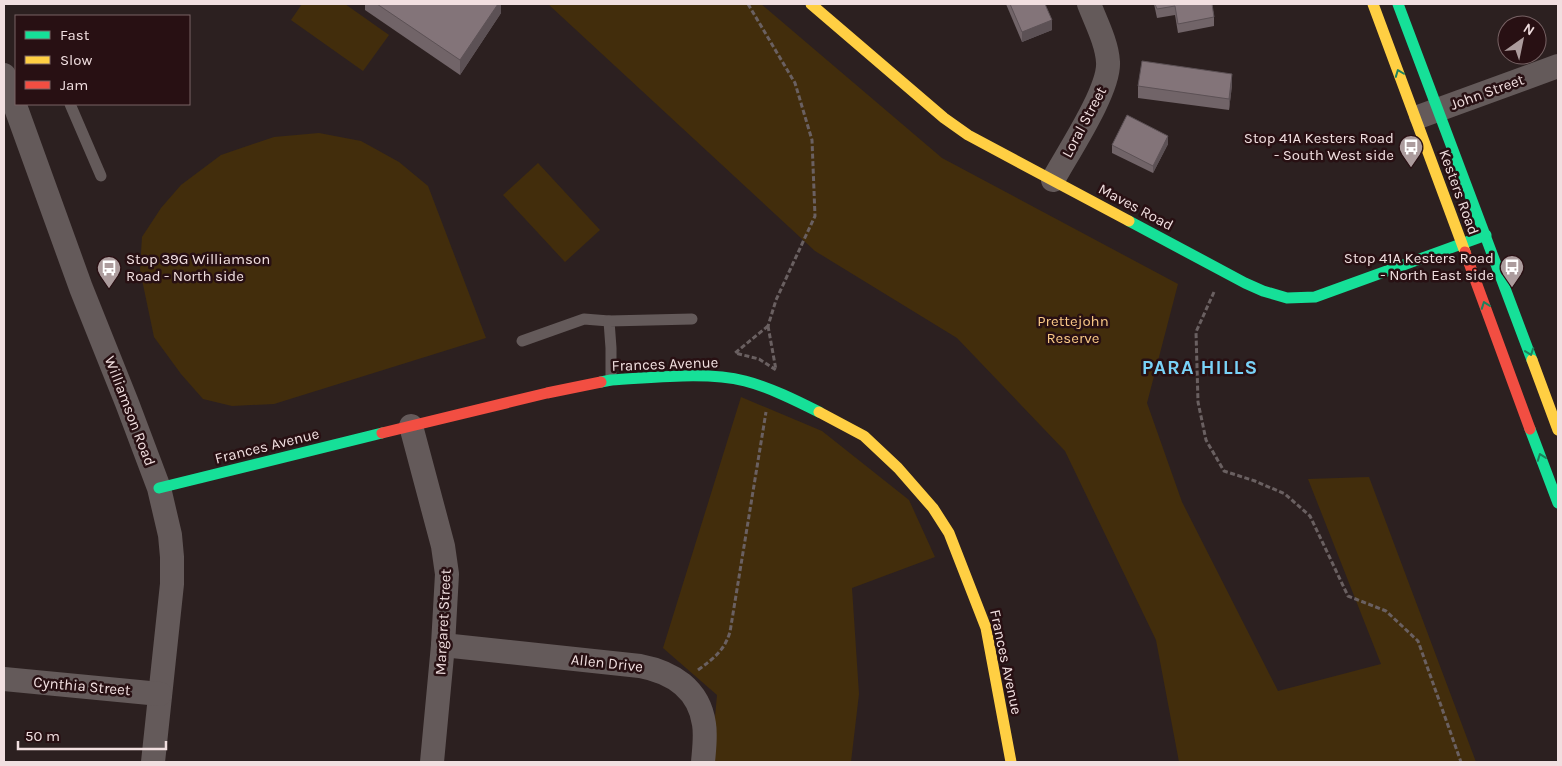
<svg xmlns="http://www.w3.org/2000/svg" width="1562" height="766" viewBox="0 0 1562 766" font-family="Karla,sans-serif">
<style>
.green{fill:#422d0c}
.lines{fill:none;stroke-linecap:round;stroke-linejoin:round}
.path{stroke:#6a6061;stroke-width:3;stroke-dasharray:5 2.5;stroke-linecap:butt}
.lane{stroke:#645a5a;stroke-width:11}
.street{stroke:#645a5a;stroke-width:24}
.fast{stroke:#16e098;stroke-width:11}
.slow{stroke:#ffcf43;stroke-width:11}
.jam{stroke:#f24e42;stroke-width:11}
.wall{fill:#716468}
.shaded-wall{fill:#5c5155}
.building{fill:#837479;stroke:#5c5155}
.oneway{stroke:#1e825c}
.labels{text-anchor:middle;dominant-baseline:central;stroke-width:5;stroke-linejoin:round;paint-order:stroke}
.street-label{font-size:15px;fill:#f1dfe0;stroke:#281013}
.poi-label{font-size:15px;fill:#f1dfe0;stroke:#281013;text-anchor:end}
.park-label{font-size:15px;fill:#fac987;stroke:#281013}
.district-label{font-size:20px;font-weight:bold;letter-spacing:1px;fill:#79d2f7;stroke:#281013}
</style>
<rect width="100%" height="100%" fill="#2c2020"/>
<g class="green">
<polygon points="302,4 345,4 389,35 363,71 291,20"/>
<polygon points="548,4 761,4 942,158 1178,284 1147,403 1182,502 1278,691 1381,664 1308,479 1369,477 1476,762 1179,762 1156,640 1065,451 957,338 815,251"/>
<polygon points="319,133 361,141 399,162 428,186 486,338 274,404 232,406 203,399 181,374 154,337 140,270 142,237 161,208 181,185 221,155 274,137"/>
<polygon points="538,163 600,230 565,262 503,195"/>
<polygon points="741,397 822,431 909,500 935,557 852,588 859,694 851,762 711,762 717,695 663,648"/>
</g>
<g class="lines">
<g class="path">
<polyline points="748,4 795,83 812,140 815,216 776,300 768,326"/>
<polyline points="1214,292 1196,332 1198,402 1206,440 1224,471 1255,481 1285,494 1310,516 1348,596 1386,611 1418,641 1461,762"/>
<polygon points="768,326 776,370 759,359 735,353"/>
<path d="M 698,670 C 714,658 724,651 730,632 L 766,412"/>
</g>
<g class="lane">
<polyline points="70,104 101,176"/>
<polyline points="522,341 584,319 609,321"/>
<polyline points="611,380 611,348 609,321 692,319"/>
</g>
<g class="street">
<polyline points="4,75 81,288 127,403 159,488 170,535 172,557 172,584 153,762"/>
<polyline points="1421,116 1558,66"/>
<path d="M 1053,180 C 1067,154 1110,90 1108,62 C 1107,43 1096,22 1089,4"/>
<polyline points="411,426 443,546 447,574 443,645 432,762"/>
<path d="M 443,645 L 640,666 C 672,672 699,689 704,724 C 706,736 704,750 703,762"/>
<polyline points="4,679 160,694"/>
</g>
<g class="fast">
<polyline points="1398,4 1532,360"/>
<polyline points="1129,221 1245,283 1263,291 1287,298 1315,297 1486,235"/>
<path d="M 601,382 L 611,380 C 652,378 706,371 745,381 C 769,387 797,401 819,412"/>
<polyline points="1530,429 1558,503"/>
<polyline points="159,488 382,433"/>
</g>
<g class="slow">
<polyline points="811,4 944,118 968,135 1129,221"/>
<polyline points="1373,4 1465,252"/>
<polyline points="1532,360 1558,430"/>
<polyline points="819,412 864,436 898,468 933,508 949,533 986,628 1011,762"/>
</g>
<g class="jam">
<polyline points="1465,252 1530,429"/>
<polyline points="382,433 547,393 601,382"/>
</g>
</g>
<g class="wall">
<polygon points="365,4 501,4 501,13 460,75 365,10"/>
<polygon points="1006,4 1045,4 1052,30 1022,42"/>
<polygon points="1154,4 1212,4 1214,17 1214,26 1178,33 1175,15 1157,18"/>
<polygon points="1232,85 1229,110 1138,98 1138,86"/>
<polygon points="1168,144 1153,173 1112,153 1112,145"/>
</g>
<g class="shaded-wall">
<polygon points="498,4 501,4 501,13 460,75 460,60"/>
<polygon points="1052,20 1052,30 1022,42 1022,32"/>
<polygon points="1232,74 1232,85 1229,110 1229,99"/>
<polygon points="1168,136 1168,144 1153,173 1153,166"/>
</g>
<g class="building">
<polygon points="377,4 498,4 460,60"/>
<polygon points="1010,4 1045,4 1052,20 1022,32"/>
<polygon points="1155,4 1212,4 1214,17 1178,24 1175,6 1157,9"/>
<polygon points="1142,61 1232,74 1229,99 1138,86"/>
<polygon points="1127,115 1168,136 1153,166 1112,145"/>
</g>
<defs><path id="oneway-chevron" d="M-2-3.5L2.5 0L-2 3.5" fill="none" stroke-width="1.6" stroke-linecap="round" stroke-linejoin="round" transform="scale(1.25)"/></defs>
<g class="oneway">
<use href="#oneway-chevron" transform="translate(1399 73) rotate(-111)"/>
<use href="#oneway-chevron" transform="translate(1485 305) rotate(-110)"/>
<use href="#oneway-chevron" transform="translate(1530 352) rotate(70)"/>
<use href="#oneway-chevron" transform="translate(1541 457) rotate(-110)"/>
</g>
<defs>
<g id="bus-pin" transform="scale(1.25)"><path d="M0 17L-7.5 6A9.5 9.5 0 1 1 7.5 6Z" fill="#ac9c9d" stroke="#281013"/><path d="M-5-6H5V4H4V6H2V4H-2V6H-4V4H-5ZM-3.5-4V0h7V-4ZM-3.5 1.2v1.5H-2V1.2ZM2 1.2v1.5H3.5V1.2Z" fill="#fff"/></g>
</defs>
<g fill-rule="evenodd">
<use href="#bus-pin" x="1411" y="147"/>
<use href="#bus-pin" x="1512" y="267"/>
<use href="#bus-pin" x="109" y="268"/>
</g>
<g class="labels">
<g class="street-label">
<text transform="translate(1487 92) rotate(-20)">John Street</text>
<text transform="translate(1084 122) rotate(-62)">Loral Street</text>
<text transform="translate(1459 192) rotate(70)">Kesters Road</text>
<text transform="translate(1136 207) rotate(28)">Maves Road</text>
<text transform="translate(665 364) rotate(-2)">Frances Avenue</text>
<text transform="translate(130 411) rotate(69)">Williamson Road</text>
<text transform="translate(267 446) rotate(-14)">Frances Avenue</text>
<text transform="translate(443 622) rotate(-87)">Margaret Street</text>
<text transform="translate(1006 662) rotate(78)">Frances Avenue</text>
<text transform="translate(607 663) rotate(6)">Allen Drive</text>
<text transform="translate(82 686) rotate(5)">Cynthia Street</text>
</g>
<g class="poi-label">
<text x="1394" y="138">Stop 41A Kesters Road<tspan x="1394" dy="17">- South West side</tspan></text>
<text x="1494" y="258">Stop 41A Kesters Road<tspan x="1494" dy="17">- North East side</tspan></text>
<text x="126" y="259" text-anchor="start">Stop 39G Williamson<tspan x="126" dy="17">Road - North side</tspan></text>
</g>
<g class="park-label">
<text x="1073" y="321">Prettejohn<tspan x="1073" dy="17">Reserve</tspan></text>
</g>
<g class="district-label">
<text x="1200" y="367">PARA HILLS</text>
</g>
</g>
<rect width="1562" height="766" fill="none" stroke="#f1dfe0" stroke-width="10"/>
<rect x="15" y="15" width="175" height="90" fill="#281013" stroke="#786365"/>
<rect x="25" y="31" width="25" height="8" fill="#16e098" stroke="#786365"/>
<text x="60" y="40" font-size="15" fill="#f1dfe0">Fast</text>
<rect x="25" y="56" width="25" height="8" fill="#ffcf43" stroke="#786365"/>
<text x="60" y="65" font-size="15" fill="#f1dfe0">Slow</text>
<rect x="25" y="81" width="25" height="8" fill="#f24e42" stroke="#786365"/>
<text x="60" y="90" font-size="15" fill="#f1dfe0">Jam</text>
<g transform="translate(1522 40) rotate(33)"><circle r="24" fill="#281013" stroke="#786365"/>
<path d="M0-4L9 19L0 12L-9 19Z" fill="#ac9c9d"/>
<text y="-8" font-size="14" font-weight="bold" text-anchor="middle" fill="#f1dfe0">N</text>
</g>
<path d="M18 741v8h148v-8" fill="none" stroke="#f1dfe0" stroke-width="2.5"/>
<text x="25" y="741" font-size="15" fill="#f1dfe0" stroke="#281013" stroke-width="4" paint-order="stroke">50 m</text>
</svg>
